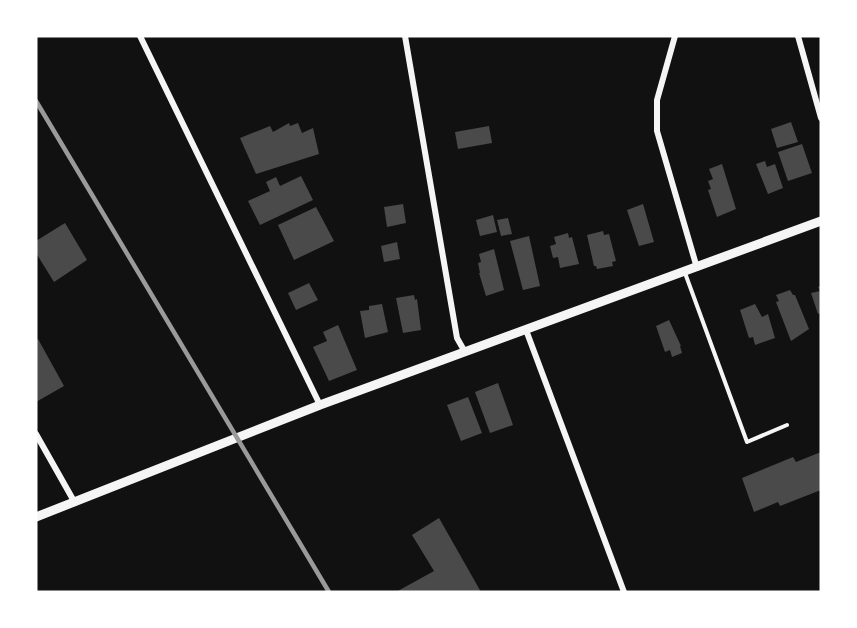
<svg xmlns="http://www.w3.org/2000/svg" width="857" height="628" viewBox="0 0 857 628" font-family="'PT Sans',sans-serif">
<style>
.building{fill:#4a4a4a}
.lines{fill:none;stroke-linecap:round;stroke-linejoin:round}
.service{stroke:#f5f5f5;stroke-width:4}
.minor{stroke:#f5f5f5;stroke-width:6}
.tertiary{stroke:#f5f5f5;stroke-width:9}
.rail{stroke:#9a9a9a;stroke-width:4.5}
</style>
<rect width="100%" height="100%" fill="#111"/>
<g class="building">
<polygon points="791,122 798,142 777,148 771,129"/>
<polygon points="289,123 290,126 298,123 302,133 313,128 319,154 256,174 240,138 270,126 273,132"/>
<polygon points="489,126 492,143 458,149 455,132"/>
<polygon points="802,144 812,173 788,181 778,152"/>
<polygon points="765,161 767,167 775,164 783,188 768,194 756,164"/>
<polygon points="722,164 736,209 717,217 708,190 711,189 708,181 713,179 709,169"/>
<polygon points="301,176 313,200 260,225 248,201 270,191 266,182 276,177 280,186"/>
<polygon points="403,204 406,223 387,227 384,207"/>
<polygon points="643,204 654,242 639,246 627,210"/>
<polygon points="316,207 334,241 294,260 278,225"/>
<polygon points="493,215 497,232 480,236 476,220"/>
<polygon points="508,218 512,234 501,236 497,220"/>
<polygon points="65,223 87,260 54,282 36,253 36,241"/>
<polygon points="603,231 604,235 609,234 616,261 612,262 613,266 597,269 596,266 594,266 587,235"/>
<polygon points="568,233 569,238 572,237 579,264 560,268 558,257 553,258 550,246 556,244 554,237"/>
<polygon points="529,236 540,286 523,290 510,241"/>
<polygon points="397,242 400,259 384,262 381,246"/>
<polygon points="494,249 504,290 486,296 479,273 480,273 478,263 481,262 479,254"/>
<polygon points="309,283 318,300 296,310 288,293"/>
<polygon points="821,286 821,313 818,314 811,293 820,291 818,287"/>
<polygon points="790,290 793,295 795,295 809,329 791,341 776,302 779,301 776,295"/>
<polygon points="414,295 415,300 417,299 421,330 403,333 396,298"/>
<polygon points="382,304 388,332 365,338 360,311 369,310 369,306"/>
<polygon points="755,304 762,317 768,314 775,338 755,345 753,337 749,338 740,310"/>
<polygon points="669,320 681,346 680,346 682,353 672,357 670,350 665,352 656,326"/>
<polygon points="338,325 357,370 329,381 313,347 327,341 323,332"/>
<polygon points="38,339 64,386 36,402 36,340"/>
<polygon points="498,383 513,425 490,433 475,392"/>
<polygon points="468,397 482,433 461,441 447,405"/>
<polygon points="821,452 821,490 780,506 778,502 754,512 742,478 793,457 796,462"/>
<polygon points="439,518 481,592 396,592 434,571 412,535"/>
</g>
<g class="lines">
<polyline class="service" points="685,273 747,442 787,425"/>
<g class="minor">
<polyline points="140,36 320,405"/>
<polyline points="405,36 457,338 465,352"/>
<polyline points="675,36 657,100 657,131 697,268"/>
<polyline points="798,36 821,118"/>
<polyline points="526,330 624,592"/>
<polyline points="36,434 75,503"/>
</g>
<polyline class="tertiary" points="36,517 320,405 821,221"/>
<polyline class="rail" points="36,101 329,592"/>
</g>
<rect width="857" height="628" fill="none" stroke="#ffffff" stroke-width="75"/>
</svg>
